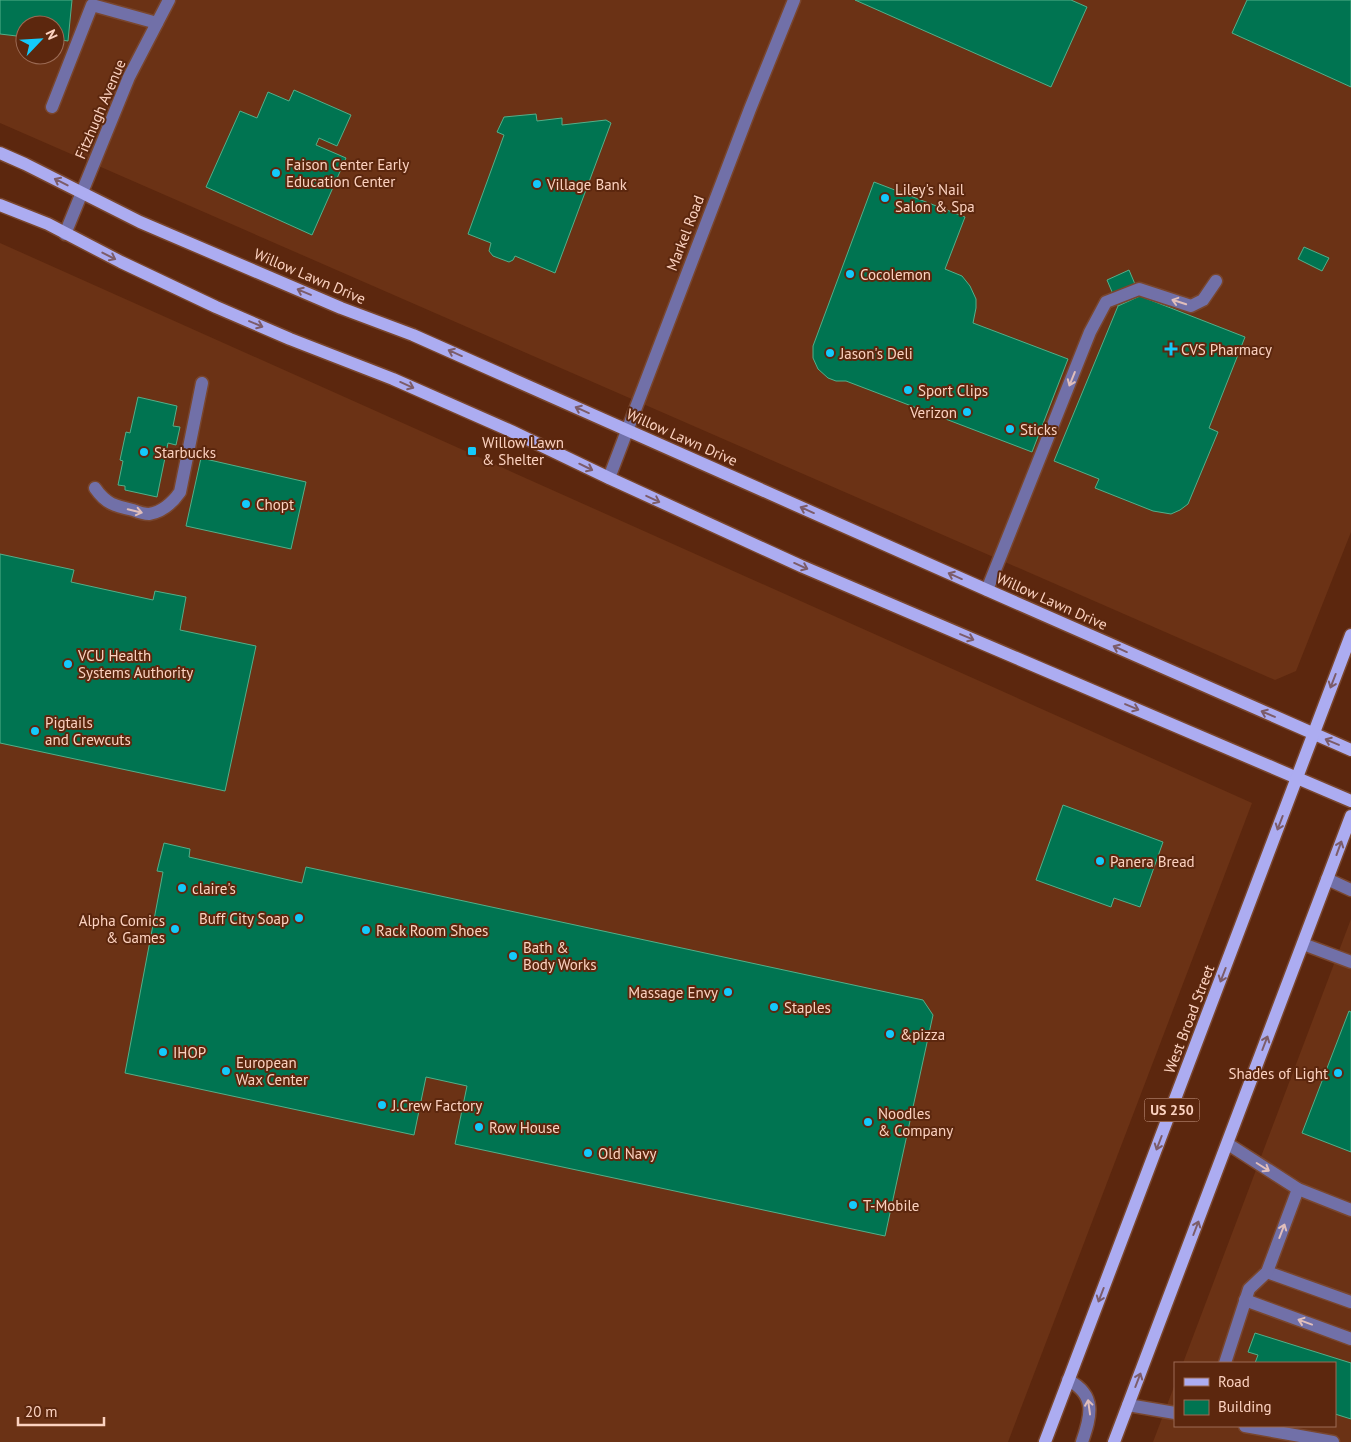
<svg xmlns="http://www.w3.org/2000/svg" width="1351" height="1442" viewBox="0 0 1351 1442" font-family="'PT Sans',sans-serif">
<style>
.built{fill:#6b3215;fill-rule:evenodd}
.building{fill:#007451;stroke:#53af89}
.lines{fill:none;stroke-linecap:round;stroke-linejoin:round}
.minor-casing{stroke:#79462e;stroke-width:15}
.major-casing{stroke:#79462e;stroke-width:15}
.minor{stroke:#7170a8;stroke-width:12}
.major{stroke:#acacf1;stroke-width:12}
.oneway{stroke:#7c5c69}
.oneway2{stroke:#e0bebb}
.poi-dot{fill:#14cafb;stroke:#5c270e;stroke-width:2}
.labels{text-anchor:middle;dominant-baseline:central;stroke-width:4;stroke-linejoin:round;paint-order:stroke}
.shield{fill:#5c270e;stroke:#cc9f8b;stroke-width:1}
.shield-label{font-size:14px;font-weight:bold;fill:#fcd2c0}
.street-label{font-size:15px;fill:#fcd2c0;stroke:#5c270e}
.poi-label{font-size:15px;fill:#fcd2c0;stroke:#5c270e;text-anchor:start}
</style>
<rect width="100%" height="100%" fill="#5c270e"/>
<g class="built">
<path d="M 0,0 L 1351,0 L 1351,532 L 1296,671 L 1275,680 L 0,123 ZM 25,25 L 55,25 L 55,55 L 25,55 Z"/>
<polygon points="0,243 1252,803 1008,1442 0,1442"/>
<polygon points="1351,919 1351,1442 1153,1442 1175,1384 1175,1426 1335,1426 1335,1363 1183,1363"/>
</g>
<g class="building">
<polygon points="0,0 72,0 68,41 55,39 55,25 25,25 25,37 0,34"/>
<polygon points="855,0 1071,0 1087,7 1051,87"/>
<polygon points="1247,0 1351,0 1351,87 1232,33"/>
<polygon points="294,90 351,115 337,146 319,138 316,145 346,158 312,235 206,187 240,111 257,118 268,92 289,101"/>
<polygon points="536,114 537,121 562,118 562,125 606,120 611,123 555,273 515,256 513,260 509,262 493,256 489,251 491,243 468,234 504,135 497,132 504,117"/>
<polygon points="874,182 965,217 945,269 962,276 970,286 976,299 976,308 973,323 1068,359 1032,452 846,381 836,381 828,378 818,369 813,358 813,346"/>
<polygon points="1304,247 1329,258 1322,271 1298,259"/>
<polygon points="1129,270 1140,296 1118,306 1107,280"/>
<polygon points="1140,296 1245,337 1209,428 1218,432 1188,504 1180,510 1171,514 1153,511 1095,488 1099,479 1054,461 1118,306"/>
<polygon points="138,397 177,406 173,426 180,427 176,445 168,443 157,497 125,490 125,486 118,485 123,461 120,460 126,432 130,433"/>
<polygon points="201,458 306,482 291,549 186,526"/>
<polygon points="0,554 74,570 71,582 153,600 155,591 186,597 180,630 256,646 225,791 0,743"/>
<polygon points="1063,805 1163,842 1140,907 1114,898 1111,907 1036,880"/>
<polygon points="164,843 190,849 189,857 302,883 306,867 923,1000 933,1015 885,1236 455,1144 467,1086 426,1077 414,1135 125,1073 163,872 157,871"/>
<polygon points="1349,1011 1351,1012 1351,1152 1302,1133"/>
<polygon points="1255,1333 1351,1363 1351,1419 1335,1414 1335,1363 1255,1363 1258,1355 1248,1352"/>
</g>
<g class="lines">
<g class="minor-casing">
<g id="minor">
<polyline points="52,107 92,5 157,23"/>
<polyline points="65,234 129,77 169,0"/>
<polyline points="609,478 750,109 794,0"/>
<path d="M 95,488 C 106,504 115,506 133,510 C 138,512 144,514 149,514 C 162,512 173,502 180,492 L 202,383"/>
<polyline points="987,590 1090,332 1106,302 1139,289 1191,306 1203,300 1216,281"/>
<polyline points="1327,879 1351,890"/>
<polyline points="1303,944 1351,962"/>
<polyline points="1228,1144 1298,1189 1351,1210"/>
<polyline points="1267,1272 1351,1302"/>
<polyline points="1245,1300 1351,1339"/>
<polyline points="1225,1363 1249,1289 1267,1272 1298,1189"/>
<path d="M 1068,1380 C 1097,1395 1091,1416 1082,1442"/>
<polyline points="1128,1405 1175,1413"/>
<polyline points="1245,1426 1333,1442"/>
</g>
</g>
<g class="major-casing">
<g id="major">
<polyline points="0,153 25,164 140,222 341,308 413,335 987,590 1351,750"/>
<polyline points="0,205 48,224 121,262 216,307 290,339 393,379 511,431 609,478 801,566 1351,801"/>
<polyline points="1045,1442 1351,635"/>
<polyline points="1114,1442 1351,816"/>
</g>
</g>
<use href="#minor" class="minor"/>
<use href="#major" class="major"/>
</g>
<defs><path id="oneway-shaft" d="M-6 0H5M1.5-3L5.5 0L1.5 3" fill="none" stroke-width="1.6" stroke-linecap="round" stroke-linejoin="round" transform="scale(1.25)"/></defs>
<g class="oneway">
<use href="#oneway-shaft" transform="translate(61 182) rotate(-153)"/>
<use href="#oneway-shaft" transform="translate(109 256) rotate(27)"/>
<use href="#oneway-shaft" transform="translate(304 292) rotate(-157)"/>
<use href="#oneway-shaft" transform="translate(256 324) rotate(23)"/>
<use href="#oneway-shaft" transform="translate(455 353) rotate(-156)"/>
<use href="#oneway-shaft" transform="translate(407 385) rotate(24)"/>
<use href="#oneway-shaft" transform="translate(582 410) rotate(-156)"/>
<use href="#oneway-shaft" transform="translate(586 467) rotate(26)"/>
<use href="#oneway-shaft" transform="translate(653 499) rotate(25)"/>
<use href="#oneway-shaft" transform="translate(807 510) rotate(-156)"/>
<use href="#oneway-shaft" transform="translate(801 566) rotate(24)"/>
<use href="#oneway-shaft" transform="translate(955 576) rotate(-156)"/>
<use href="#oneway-shaft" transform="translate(967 637) rotate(23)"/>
<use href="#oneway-shaft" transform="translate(1120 649) rotate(-156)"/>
<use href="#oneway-shaft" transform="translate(1333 681) rotate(111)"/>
<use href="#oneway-shaft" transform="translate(1132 707) rotate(23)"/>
<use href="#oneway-shaft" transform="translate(1268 714) rotate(-157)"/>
<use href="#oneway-shaft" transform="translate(1332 742) rotate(-157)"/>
<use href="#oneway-shaft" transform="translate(1280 823) rotate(111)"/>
<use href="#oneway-shaft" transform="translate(1339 848) rotate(-70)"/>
<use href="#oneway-shaft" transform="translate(1223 975) rotate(111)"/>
<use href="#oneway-shaft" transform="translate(1265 1043) rotate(-69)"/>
<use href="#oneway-shaft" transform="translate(1159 1143) rotate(111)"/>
<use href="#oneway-shaft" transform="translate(1196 1228) rotate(-69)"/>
<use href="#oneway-shaft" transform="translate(1101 1295) rotate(111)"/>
<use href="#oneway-shaft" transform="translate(1138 1380) rotate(-69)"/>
</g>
<g class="oneway2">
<use href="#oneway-shaft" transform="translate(1179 302) rotate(-162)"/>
<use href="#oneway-shaft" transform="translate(1072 379) rotate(112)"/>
<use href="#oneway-shaft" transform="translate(135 511) rotate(14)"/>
<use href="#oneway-shaft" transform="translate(1263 1167) rotate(32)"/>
<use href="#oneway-shaft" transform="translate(1282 1231) rotate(-69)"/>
<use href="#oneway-shaft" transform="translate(1305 1322) rotate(-160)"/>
<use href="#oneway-shaft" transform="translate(1089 1407) rotate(-98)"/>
</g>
<g class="poi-dot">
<circle cx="276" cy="173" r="5"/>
<circle cx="537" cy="184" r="5"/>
<circle cx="885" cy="198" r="5"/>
<circle cx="850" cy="274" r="5"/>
<path d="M1168.5 341.5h5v5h5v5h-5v5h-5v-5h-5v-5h5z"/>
<circle cx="830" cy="353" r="5"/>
<circle cx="908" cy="390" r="5"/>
<circle cx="967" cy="412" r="5"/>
<circle cx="1010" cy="429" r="5"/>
<rect x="467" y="446" width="10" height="10" rx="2.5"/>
<circle cx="144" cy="452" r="5"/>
<circle cx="246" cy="504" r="5"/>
<circle cx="68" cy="664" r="5"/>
<circle cx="35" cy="731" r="5"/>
<circle cx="1100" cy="861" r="5"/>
<circle cx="182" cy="888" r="5"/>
<circle cx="299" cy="918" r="5"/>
<circle cx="175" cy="929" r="5"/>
<circle cx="366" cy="930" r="5"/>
<circle cx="513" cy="956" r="5"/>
<circle cx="728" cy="992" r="5"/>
<circle cx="774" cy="1007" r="5"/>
<circle cx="890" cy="1034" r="5"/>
<circle cx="163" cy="1052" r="5"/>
<circle cx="226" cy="1071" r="5"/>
<circle cx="1338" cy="1073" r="5"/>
<circle cx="382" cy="1105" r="5"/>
<circle cx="868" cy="1122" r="5"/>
<circle cx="479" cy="1127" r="5"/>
<circle cx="588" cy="1153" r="5"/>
<circle cx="853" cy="1205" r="5"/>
</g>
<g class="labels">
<rect class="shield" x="1144.5" y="1098.5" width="55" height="23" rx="4"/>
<g class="shield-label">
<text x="1172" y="1110">US 250</text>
</g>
<g class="street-label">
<text transform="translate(100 109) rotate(-67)">Fitzhugh Avenue</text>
<text transform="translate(685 233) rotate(-69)">Markel Road</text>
<text transform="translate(310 276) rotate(23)">Willow Lawn Drive</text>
<text transform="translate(682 437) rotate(24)">Willow Lawn Drive</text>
<text transform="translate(1052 601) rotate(24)">Willow Lawn Drive</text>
<text transform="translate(1189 1019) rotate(-69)">West Broad Street</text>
</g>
<g class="poi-label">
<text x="286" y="164">Faison Center Early<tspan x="286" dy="17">Education Center</tspan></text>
<text x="547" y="184">Village Bank</text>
<text x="895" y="189">Liley's Nail<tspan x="895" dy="17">Salon &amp; Spa</tspan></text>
<text x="860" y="274">Cocolemon</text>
<text x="1181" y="349">CVS Pharmacy</text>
<text x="840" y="353">Jason's Deli</text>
<text x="918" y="390">Sport Clips</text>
<text x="957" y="412" text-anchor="end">Verizon</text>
<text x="1020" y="429">Sticks</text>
<text x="482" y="442">Willow Lawn<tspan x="482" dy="17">&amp; Shelter</tspan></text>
<text x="154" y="452">Starbucks</text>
<text x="256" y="504">Chopt</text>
<text x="78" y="655">VCU Health<tspan x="78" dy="17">Systems Authority</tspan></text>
<text x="45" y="722">Pigtails<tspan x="45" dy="17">and Crewcuts</tspan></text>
<text x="1110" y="861">Panera Bread</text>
<text x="192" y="888">claire's</text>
<text x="289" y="918" text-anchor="end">Buff City Soap</text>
<text x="165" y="920" text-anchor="end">Alpha Comics<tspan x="165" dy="17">&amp; Games</tspan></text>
<text x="376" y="930">Rack Room Shoes</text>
<text x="523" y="947">Bath &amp;<tspan x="523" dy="17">Body Works</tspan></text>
<text x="718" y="992" text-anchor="end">Massage Envy</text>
<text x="784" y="1007">Staples</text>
<text x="900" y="1034">&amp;pizza</text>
<text x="173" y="1052">IHOP</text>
<text x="236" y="1062">European<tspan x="236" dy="17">Wax Center</tspan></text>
<text x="1328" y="1073" text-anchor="end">Shades of Light</text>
<text x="392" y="1105">J.Crew Factory</text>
<text x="878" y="1113">Noodles<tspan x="878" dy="17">&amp; Company</tspan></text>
<text x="489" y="1127">Row House</text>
<text x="598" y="1153">Old Navy</text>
<text x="863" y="1205">T-Mobile</text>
</g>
</g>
<rect x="1174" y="1362" width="162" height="65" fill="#5c270e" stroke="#9c6b55"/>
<rect x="1184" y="1378" width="25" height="8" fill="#acacf1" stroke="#9c6b55"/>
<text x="1218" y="1387" font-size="15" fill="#fcd2c0">Road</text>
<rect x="1184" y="1400" width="25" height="15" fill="#007451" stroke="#9c6b55"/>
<text x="1218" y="1412" font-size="15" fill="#fcd2c0">Building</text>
<g transform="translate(40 40) rotate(65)"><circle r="24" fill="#5c270e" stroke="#9c6b55"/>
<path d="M0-4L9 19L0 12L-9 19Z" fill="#14cafb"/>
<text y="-8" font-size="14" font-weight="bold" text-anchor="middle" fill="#fcd2c0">N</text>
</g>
<path d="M18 1417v8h86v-8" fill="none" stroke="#fcd2c0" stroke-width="2.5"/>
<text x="25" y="1417" font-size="15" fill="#fcd2c0" stroke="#5c270e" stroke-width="4" paint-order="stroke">20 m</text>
</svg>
